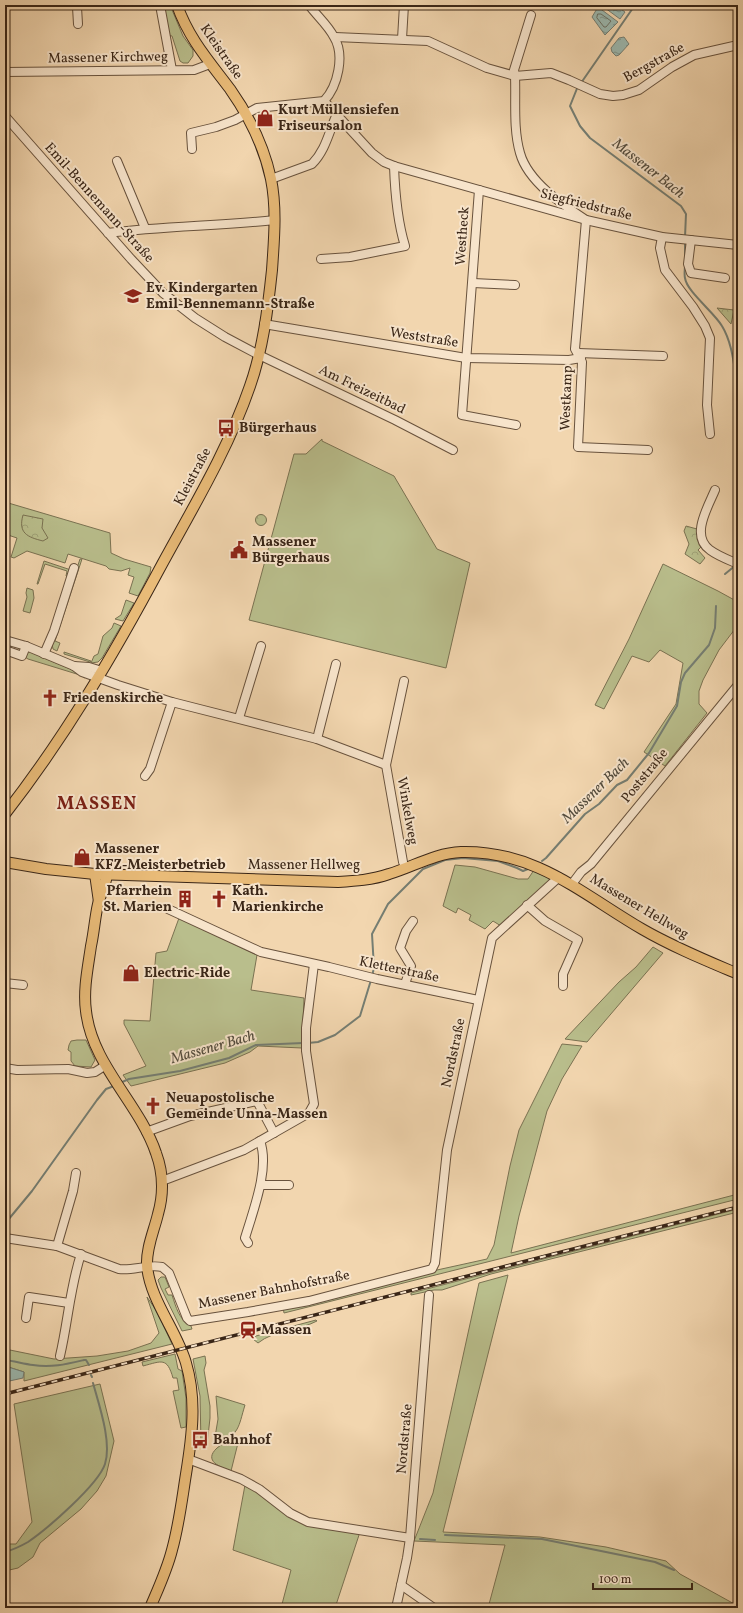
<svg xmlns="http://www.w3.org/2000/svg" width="743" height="1613" viewBox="0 0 743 1613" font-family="Vollkorn,serif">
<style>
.green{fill:#b9be8c;stroke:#7a7252}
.forest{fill:url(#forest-crowns);stroke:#7a7252}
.water{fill:url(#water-ripples);stroke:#757e73}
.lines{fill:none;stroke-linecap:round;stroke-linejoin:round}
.shore{stroke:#6b7064;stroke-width:1}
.stream{stroke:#757e73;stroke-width:2}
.minor-casing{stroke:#68523d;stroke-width:10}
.major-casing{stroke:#3a2617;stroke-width:12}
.minor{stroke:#f7e4cb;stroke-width:8}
.major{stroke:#e9bb78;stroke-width:10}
.rail-casing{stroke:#3a2617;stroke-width:3.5}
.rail{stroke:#f7e4cb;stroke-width:2;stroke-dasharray:6;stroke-linecap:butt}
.labels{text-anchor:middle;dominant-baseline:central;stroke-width:4;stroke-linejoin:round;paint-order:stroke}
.street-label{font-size:14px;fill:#3a2617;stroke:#f7e4cb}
.poi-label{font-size:14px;font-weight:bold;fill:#3a2617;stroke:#f7e4cb;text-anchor:start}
.water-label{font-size:15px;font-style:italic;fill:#524b3d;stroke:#f7e4cb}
.district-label{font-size:18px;font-weight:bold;letter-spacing:1px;fill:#7a1f14;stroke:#f7e4cb}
</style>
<defs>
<pattern id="forest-crowns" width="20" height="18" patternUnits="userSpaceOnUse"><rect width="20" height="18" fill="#b9be8c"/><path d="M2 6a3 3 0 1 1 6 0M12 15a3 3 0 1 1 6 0" fill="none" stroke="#a0a378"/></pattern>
<pattern id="water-ripples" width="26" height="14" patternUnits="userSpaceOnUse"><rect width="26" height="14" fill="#9cb9b0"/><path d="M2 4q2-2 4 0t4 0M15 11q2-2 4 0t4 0" fill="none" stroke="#80968e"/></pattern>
</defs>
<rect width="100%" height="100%" fill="#f2d6af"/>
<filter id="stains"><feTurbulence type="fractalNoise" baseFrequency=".005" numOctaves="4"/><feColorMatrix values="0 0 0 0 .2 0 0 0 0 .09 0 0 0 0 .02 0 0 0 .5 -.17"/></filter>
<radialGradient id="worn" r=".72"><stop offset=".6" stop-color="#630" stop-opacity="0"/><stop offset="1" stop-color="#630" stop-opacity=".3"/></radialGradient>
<g class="green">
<polygon points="163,5 170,5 183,36 193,50 193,56 188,63 183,63 180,61 172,36 168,35"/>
<polygon points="322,439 322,441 394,476 437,549 470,563 446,668 249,620 294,454 306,454"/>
<polygon points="5,502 110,533 111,553 124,559 151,567 150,573 138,596 129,593 134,577 128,575 130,568 121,571 109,569 106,566 68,554 65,563 27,551 14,558 11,557 17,538 5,534"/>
<polygon points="80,559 82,559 55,641 60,643 57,651 53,649 52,644"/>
<polygon points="44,561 71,570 69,577 66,576 67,571 45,564 38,584 37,584"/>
<polygon points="663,564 718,591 738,602 738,625 719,650 703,680 699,691 699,704 707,713 665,766 644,752 676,704 683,663 660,650 649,662 632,656 604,709 595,705 629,639"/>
<polygon points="27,588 33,590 34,598 30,613 23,611 27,597 26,593"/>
<polygon points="126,600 134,603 123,621 115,619 121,615"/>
<polygon points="114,623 121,626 102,658 98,662 91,663 94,656 98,654 103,636 112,628"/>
<polygon points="28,651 87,676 85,678 80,675 28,659 25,657"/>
<polygon points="64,652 91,661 90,662 64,654"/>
<polygon points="455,865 475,867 518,879 528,879 534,870 548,876 550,881 501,926 493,921 485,929 469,920 471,915 458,908 456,913 443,906"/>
<polygon points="179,918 257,955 251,990 304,998 302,1048 258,1046 250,1052 225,1063 131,1086 123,1075 146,1066 124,1024 124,1020 150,1021 156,953 167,951"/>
<polygon points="653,947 663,953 587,1042 565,1039 619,982 636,967"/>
<polygon points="77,1040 86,1040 95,1060 91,1067 75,1066 71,1061 71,1052 68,1050 69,1045 71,1041"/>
<polygon points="562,1044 582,1046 562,1079 547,1111 519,1216 511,1253 738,1194 738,1199 284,1313 283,1307 354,1293 437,1270 487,1259 494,1245 510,1166 519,1130"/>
<polygon points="738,1209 738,1212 491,1274 442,1290 434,1290 411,1295 411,1293"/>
<polygon points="508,1275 443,1532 540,1537 606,1547 666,1561 680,1574 738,1606 738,1608 488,1608 505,1545 414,1541 433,1493 479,1283"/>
<path d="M 161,1277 L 165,1277 L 169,1287 L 165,1289 L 168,1295 L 172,1295 C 176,1307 179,1320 191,1326 L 192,1329 L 182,1331 L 161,1288 L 158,1280 Z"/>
<polygon points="147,1297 156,1310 172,1344 24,1381 24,1372 5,1366 5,1349 54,1359 97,1356 128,1351 151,1343 159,1333"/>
<path d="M 316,1320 L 317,1321 C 298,1331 274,1330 258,1343 L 253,1339 L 256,1336 Z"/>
<path d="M 175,1354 L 178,1369 L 182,1371 L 186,1398 L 186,1427 L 181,1428 L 173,1391 L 179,1390 L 177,1378 L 173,1378 C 167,1357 162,1361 143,1366 L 142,1362 Z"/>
<polygon points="205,1356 206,1363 204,1370 210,1406 210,1418 207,1445 204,1446 201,1444 200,1396 193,1359"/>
<polygon points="100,1384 114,1441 106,1476 97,1491 81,1509 40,1543 33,1557 18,1568 5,1571 5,1544 16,1544 32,1522 14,1404"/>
<path d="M 216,1396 L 245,1405 C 238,1428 240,1433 218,1444 L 214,1443 L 218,1419 Z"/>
<path d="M 234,1439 L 239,1439 L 231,1471 C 220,1467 203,1461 217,1448 C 221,1444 229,1442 234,1439 Z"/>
<polygon points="245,1485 259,1491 288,1516 360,1532 335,1608 281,1608 291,1570 233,1550"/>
</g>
<g class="forest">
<polygon points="717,308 734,310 731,324"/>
<circle cx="261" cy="520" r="5.5"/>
<path d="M 23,515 L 43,519 L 42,528 L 48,538 L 43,541 C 27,537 18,533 23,515 Z"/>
<polygon points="686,526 697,529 701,547 698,550 705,558 700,564 685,554 689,544 684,531"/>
</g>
<g class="water">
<polygon points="601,5 615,5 625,12 620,19"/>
<polygon points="598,7 618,22 605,35 592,17"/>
<polygon points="624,37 629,44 619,55 616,56 612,52 611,48 619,38"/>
<polygon points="5,1366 24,1372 23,1378 5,1382"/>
</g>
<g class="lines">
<polygon class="shore" points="598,14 601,14 611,21 606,27 604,27 597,18"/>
<g class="stream">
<polyline points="581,83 635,5"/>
<polyline points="578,86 570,106 580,126 590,138 681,206 686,214 685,237"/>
<polyline points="685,259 685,241"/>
<path d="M 685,265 C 685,269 684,274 685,278 C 687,292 714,312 722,326 C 733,344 734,368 738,388"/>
<polyline points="725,574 736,565"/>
<polyline points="542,861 546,858 585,814 599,804 617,785 627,780 649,753 677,706 681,682 685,673 709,645 715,628 716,606"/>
<polyline points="372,976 374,968 372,934 388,904 423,869 445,860 463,858 498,861 517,868 523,871 528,869"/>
<polyline points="308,1043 318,1042 335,1035 360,1016 371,980"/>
<polyline points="120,1083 129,1079 180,1071 229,1058 256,1045 303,1043"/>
<polyline points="5,1227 8,1220 32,1191 97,1100 106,1089 114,1086"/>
<path d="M 5,1360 C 14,1361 24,1364 33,1365 C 51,1368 67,1364 84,1360 L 86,1360 L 89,1365"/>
<polyline points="91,1375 92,1377"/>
<polyline points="445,1535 542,1539 655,1562 674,1570"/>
<polyline points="420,1539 435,1540"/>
<path d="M 5,1552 C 12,1550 21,1546 28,1542 C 47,1529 98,1485 105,1464 C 112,1442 99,1405 93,1383"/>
</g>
<g class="minor-casing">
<g id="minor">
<polyline points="75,5 77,7 78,24"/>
<polyline points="160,5 172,70"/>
<path d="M 531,15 L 514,70 L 515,76 C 516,101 513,129 520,153 C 528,182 563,205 586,220 L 575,349 L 582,362 L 578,447 L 648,450"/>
<polyline points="335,37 428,41 487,68 515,76 551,73 569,80 600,94 613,96 623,95 639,90 672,67 694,55 738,45"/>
<polyline points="402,39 404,5"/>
<polyline points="5,72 194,70 210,64"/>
<polyline points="324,101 372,153 384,162 394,166 586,220 662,237 738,245"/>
<polyline points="5,116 131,259 163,293 195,318 225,337 259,355 395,420 453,450"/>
<path d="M 192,149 L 191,133 L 216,127 L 235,120 L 257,108 L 324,101 C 338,86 345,55 334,37 C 328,25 317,16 309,5"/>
<polyline points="117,161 145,228"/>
<path d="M 271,179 L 312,164 C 326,150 329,131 337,114"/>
<polyline points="479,190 462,415 516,425"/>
<path d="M 108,233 C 163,226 219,226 275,220"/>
<polyline points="662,237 660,248 665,270 693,307 705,326 710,338 707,405 710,434"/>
<polyline points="691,240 688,264 691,273 725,278"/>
<path d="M 321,259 L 350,257 L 405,246 C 397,220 395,194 394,166"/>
<polyline points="473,283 515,285"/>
<polyline points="264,324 466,358 569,360 581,358"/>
<polyline points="578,353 663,356"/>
<path d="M 715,490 C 708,507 690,536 710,550 C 718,556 729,560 738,564"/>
<polyline points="5,640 26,646 74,666 82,672 118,685 172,702 317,739 386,765 403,862"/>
<polyline points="5,650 22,656 26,646"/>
<polyline points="44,654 54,631 74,568"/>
<polyline points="74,666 89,667 102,671"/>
<polyline points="239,718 261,646"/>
<polyline points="317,739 336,664"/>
<polyline points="386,765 404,681"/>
<polyline points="145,776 150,769 172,702"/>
<polyline points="572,884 581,872 591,864 738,685"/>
<polyline points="527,905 545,921 578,940 563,974 563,986"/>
<polyline points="168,909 261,952 329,967 377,979 478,1000"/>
<polyline points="5,983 23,985"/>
<polyline points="405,984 411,966 400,948 406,931 413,921"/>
<polyline points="5,1068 17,1070 68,1069 87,1073 95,1072 106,1065"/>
<polyline points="146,1132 190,1116 257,1101 274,1133"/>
<polyline points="162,1181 244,1150 309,1113 314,1104 306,1051 306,1028 314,964"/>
<polyline points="261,1185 289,1185"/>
<path d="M 5,1238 L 57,1246 L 119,1269 C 133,1271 147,1264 162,1267 L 169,1273 L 187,1318 L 190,1321 L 248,1312 L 309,1301 L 432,1269 L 435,1263 L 447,1150 L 492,938 L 559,877"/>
<path d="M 248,1243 L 245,1238 C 253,1211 270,1168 260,1141"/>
<polyline points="57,1246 73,1191 76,1173"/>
<polyline points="26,1318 29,1297 69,1303"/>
<path d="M 60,1356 C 68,1322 70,1287 81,1254"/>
<polyline points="188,1459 241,1479 259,1489 290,1513 308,1522 410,1538"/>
<polyline points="401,1585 434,1608"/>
<polyline points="396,1608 407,1558 410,1538 429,1295"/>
</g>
</g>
<g class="major-casing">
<g id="major">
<path d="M 5,814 C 65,737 114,654 160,568 C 192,509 228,450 250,386 C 263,349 268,308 272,270 C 274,240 277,209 271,179 C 264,146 249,116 230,89 C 209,61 189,39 177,5"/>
<path d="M 5,862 L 46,869 L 95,874 L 338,882 C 355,881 372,880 389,874 C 413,867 435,853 461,852 C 535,850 582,894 642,929 C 673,947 705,960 738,974"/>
<polyline points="95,874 99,902"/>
<path d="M 107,874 C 106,885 101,893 98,904 C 95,917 94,932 91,946 C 88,967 83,990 86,1011 C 92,1065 139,1103 156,1153 C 163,1172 164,1193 158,1214 C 154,1231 146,1248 147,1266 C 150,1300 177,1331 186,1363 C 197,1400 192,1437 186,1474 C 182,1499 179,1525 172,1550 C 167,1570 158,1589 150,1608"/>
</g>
</g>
<use href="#minor" class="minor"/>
<use href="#major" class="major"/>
<g class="rail-casing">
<polyline id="rail" points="5,1394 738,1207"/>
</g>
<use href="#rail" class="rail"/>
</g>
<defs>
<g id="shop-bare" transform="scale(1.38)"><path d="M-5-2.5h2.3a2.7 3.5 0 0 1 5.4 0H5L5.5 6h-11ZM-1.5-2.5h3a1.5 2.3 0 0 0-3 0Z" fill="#8f2418" stroke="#f7e4cb" stroke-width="2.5" paint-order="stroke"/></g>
<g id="school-bare" transform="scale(1.38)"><path d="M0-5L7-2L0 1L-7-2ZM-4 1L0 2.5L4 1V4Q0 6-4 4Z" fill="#8f2418" stroke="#f7e4cb" stroke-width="2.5" paint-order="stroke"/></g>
<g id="bus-bare" transform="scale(1.38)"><path d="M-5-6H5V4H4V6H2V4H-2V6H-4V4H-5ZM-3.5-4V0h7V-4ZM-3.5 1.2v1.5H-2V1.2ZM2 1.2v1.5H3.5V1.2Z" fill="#8f2418" stroke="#f7e4cb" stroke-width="2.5" paint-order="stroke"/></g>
<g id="civic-bare" transform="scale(1.38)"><path d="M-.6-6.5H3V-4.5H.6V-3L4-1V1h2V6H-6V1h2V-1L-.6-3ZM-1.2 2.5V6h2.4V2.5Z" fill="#8f2418" stroke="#f7e4cb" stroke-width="2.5" paint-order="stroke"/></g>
<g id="church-bare" transform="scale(1.38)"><path d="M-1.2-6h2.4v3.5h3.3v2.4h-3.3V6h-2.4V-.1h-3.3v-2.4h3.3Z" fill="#8f2418" stroke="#f7e4cb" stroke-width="2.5" paint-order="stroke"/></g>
<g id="building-bare" transform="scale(1.38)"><path d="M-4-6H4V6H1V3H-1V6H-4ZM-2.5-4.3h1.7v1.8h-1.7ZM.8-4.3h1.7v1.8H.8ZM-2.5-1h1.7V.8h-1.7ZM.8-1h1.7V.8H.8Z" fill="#8f2418" stroke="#f7e4cb" stroke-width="2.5" paint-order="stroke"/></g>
<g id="station-bare" transform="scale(1.38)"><path d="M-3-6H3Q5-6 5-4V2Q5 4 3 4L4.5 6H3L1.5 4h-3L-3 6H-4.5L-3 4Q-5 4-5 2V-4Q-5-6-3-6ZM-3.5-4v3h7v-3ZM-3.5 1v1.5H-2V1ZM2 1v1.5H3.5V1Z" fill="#8f2418" stroke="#f7e4cb" stroke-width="2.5" paint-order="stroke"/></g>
</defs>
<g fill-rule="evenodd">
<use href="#shop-bare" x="265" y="118"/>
<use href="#school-bare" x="133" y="296"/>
<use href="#bus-bare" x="226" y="428"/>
<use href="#civic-bare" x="239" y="550"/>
<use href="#church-bare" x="50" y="698"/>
<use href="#shop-bare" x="82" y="857"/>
<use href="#building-bare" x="185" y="899"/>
<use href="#church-bare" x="219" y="899"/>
<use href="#shop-bare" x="131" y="973"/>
<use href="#church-bare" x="153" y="1106"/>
<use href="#station-bare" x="248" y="1330"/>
<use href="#bus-bare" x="200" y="1440"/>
</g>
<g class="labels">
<g class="street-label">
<text transform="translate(221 52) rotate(55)">Kleistraße</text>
<text transform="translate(108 58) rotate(-1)">Massener Kirchweg</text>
<text transform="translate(654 63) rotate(-29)">Bergstraße</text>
<text transform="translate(99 203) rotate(48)">Emil-Bennemann-Straße</text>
<text transform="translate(586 205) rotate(14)">Siegfriedstraße</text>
<text transform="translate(463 236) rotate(-86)">Westheck</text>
<text transform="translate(424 338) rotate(9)">Weststraße</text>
<text transform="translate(362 390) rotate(26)">Am Freizeitbad</text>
<text transform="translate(567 398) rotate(-88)">Westkamp</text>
<text transform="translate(193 477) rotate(-62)">Kleistraße</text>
<text transform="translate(645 776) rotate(-51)">Poststraße</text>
<text transform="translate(407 811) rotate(80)">Winkelweg</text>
<text x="304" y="865">Massener Hellweg</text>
<text transform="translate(639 907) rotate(31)">Massener Hellweg</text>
<text transform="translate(399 970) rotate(12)">Kletterstraße</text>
<text transform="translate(454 1053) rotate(-78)">Nordstraße</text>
<text transform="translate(274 1290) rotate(-11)">Massener Bahnhofstraße</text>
<text transform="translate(405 1439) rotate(-85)">Nordstraße</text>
</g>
<g class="poi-label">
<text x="278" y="110">Kurt Müllensiefen<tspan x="278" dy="16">Friseursalon</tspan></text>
<text x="146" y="288">Ev. Kindergarten<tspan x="146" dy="16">Emil-Bennemann-Straße</tspan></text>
<text x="239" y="428">Bürgerhaus</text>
<text x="252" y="542">Massener<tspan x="252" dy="16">Bürgerhaus</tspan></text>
<text x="63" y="698">Friedenskirche</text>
<text x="95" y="849">Massener<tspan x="95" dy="16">KFZ-Meisterbetrieb</tspan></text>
<text x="172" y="891" text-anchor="end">Pfarrhein<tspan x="172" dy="16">St. Marien</tspan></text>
<text x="232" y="891">Kath.<tspan x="232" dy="16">Marienkirche</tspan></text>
<text x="144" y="973">Electric-Ride</text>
<text x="166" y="1098">Neuapostolische<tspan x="166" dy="16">Gemeinde Unna-Massen</tspan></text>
<text x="261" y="1330">Massen</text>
<text x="213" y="1440">Bahnhof</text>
</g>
<g class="water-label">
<text transform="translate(648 169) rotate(38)">Massener Bach</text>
<text transform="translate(596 791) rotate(-44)">Massener Bach</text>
<text transform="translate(213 1048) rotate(-16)">Massener Bach</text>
</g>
<g class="district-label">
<text x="97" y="804">MASSEN</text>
</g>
</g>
<rect width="743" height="1613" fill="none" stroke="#f2d6af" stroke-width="20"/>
<rect x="6" y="6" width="731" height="1601" fill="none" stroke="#3a2617" stroke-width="2"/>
<rect x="10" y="10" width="723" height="1593" fill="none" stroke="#3a2617"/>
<path d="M593 1583v6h99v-6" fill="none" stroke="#3a2617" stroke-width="2"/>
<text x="599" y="1583" font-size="12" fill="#3a2617" stroke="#f7e4cb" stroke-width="3" paint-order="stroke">100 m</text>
<rect width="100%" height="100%" filter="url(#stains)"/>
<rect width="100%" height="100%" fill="url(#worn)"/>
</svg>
